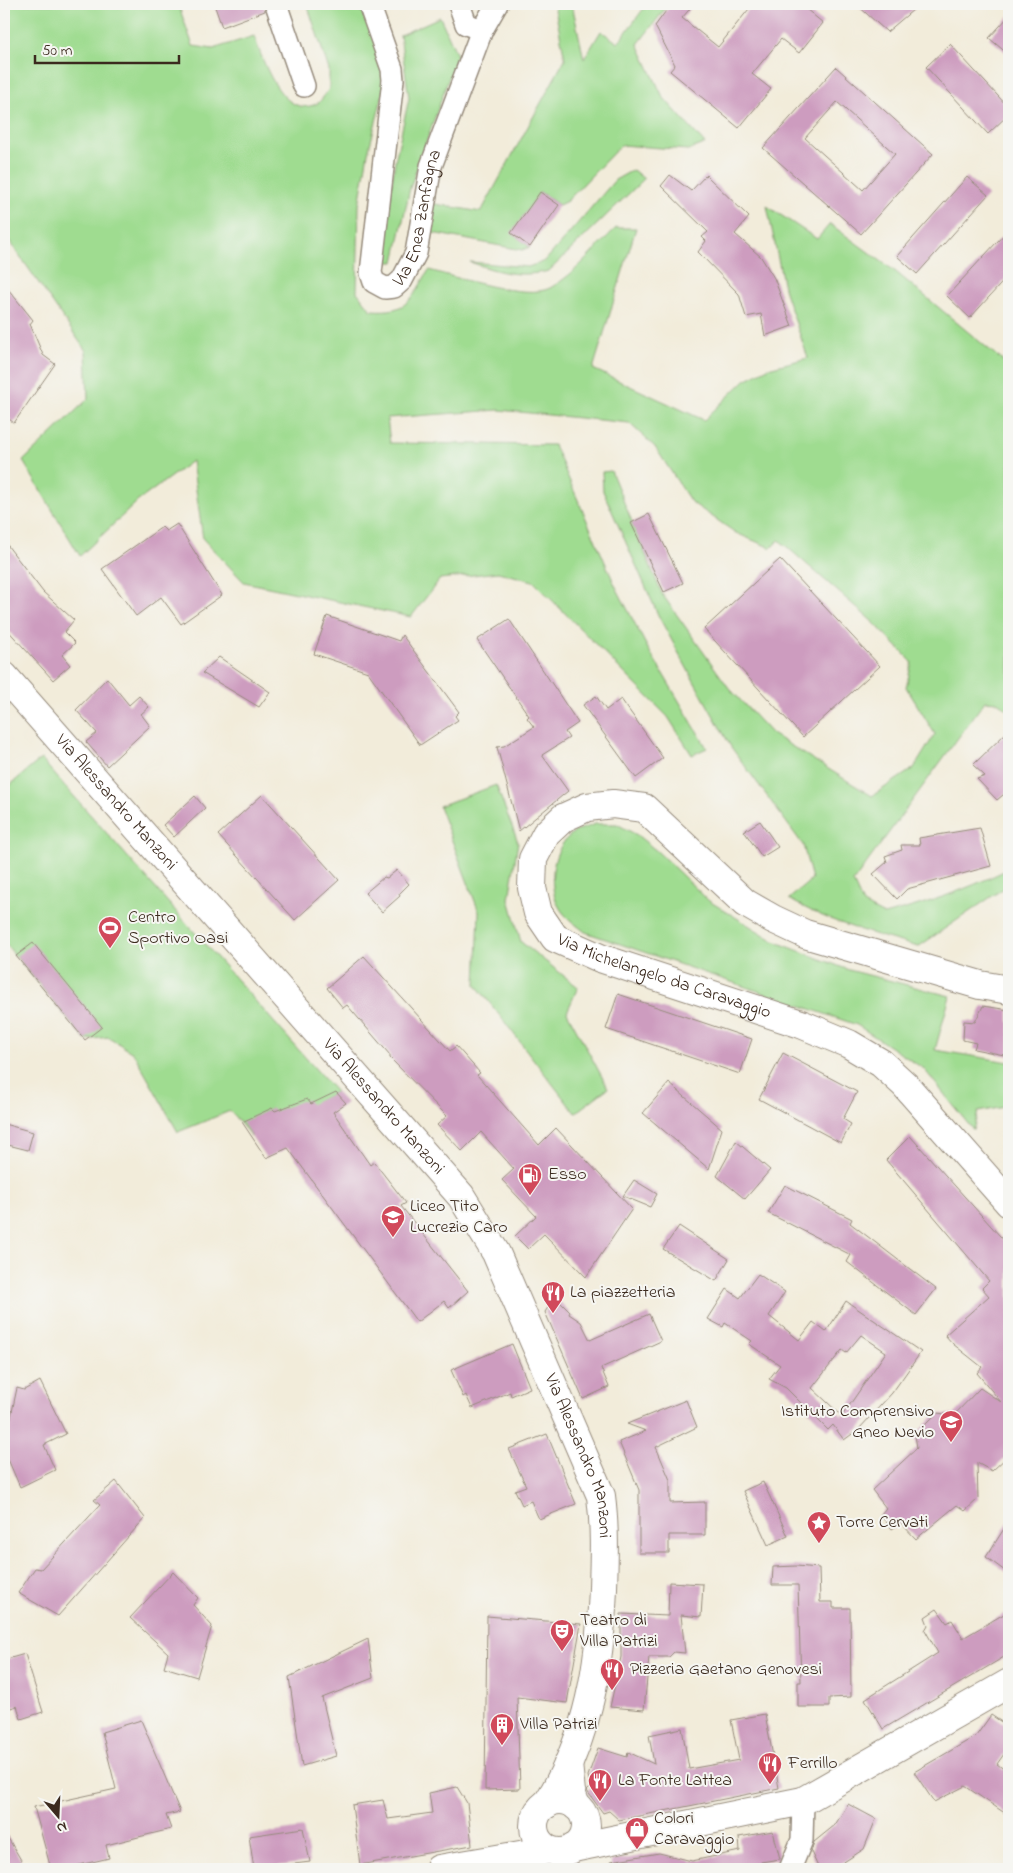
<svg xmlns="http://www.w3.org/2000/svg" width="1013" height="1873" viewBox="0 0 1013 1873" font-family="'Indie Flower',sans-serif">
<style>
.green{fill:#9fdc90;stroke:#6d8357}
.building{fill:#cd9cbf;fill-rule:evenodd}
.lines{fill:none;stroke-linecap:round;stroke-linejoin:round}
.minor-casing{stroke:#968b7c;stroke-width:24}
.tertiary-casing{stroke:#968b7c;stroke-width:30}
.secondary-casing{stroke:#968b7c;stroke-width:30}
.minor{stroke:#fff;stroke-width:21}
.tertiary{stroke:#fff;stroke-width:28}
.secondary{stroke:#fff;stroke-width:28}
.labels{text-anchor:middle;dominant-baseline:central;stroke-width:4;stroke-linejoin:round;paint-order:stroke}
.street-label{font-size:18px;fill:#3b2a1e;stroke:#f6f6f2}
.poi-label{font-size:18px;fill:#3b2a1e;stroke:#f6f6f2;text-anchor:start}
</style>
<rect width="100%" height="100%" fill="#f6f6f2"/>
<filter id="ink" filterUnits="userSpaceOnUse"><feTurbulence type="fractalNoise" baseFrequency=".02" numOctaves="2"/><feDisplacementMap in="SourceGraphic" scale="10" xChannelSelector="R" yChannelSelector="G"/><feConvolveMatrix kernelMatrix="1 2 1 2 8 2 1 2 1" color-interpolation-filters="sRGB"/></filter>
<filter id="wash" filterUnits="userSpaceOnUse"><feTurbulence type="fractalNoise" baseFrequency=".0096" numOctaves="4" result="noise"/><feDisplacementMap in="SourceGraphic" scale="20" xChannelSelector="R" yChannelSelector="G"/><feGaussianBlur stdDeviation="1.12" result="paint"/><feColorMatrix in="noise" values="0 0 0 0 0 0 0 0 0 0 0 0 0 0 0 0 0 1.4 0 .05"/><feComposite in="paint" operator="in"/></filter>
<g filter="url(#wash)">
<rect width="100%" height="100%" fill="#f2ecda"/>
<g class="green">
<path d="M 4,4 L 178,4 L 193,46 L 213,49 L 254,36 C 262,57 281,120 316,104 C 321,102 325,94 329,89 L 329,70 L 307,4 L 366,4 L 389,70 L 368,153 L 359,205 L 357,292 L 371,310 C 409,313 411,299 429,270 C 455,277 527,300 550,288 C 576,274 595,248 616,228 L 636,228 L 593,369 L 704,420 L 745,380 L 768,368 L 808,358 L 785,292 L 767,206 L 817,239 L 830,224 L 896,272 L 1009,366 L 1009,710 L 997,702 L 985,701 L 853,882 L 863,904 L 884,915 C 926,904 965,890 1004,871 L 1007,886 L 918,947 C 874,934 829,923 789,899 L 812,879 L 803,845 L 731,747 L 695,683 L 659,617 L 603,491 L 602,472 L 611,471 L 662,594 L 729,688 L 772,734 L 872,796 L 914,768 L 935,734 L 906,687 L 912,662 L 874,623 L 779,540 L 771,548 L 736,533 L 691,502 L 655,447 L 629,423 L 499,410 L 387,418 L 390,443 L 554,445 L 615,585 L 647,647 L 707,748 L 692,755 L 668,717 L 533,581 L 498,572 L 440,579 L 411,617 L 244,582 L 203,539 L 192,461 L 138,501 L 80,556 L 23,461 L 88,399 L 86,351 L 4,233 Z"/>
<polygon points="554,4 572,4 584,59 601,31 618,43 647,4 669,4 638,44 663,97 705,144 688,150 621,145 567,201 559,205 540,192 512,233 530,247 522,250 427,232 430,203 481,212 565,59"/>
<polygon points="440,17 457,55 410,188 394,262 381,262 395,161 409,98 400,35"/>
<path d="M 633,170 L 644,179 L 549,271 C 518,278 499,272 470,262 L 528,267 L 545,261 L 615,180 Z"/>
<polygon points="41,759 336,1092 251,1136 230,1111 178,1132 134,1054 109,1037 85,1040 4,942 4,790"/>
<polygon points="496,785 518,842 509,899 521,942 578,987 567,1012 608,1088 575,1113 476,985 479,912 439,806"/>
<path d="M 595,824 L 617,824 L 637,835 L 658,852 L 709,901 L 776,942 L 849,970 L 950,996 L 935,1050 L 1009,1062 L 1009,1110 L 1004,1107 L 978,1112 L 973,1130 L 924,1069 L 857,1025 L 585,932 C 578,926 570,921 564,914 C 546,893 549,850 573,833 C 579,829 588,827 595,824 Z"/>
</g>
<g id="blocks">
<g class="building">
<polygon points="214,4 264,4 265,11 222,27"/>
<polygon points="671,4 694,4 682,18 718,47 753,4 800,4 823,23 799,53 781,39 752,74 771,89 739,128 670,71 675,65 655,26"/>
<polygon points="856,4 920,4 887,32"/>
<polygon points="1009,16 1009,55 989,38"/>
<polygon points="950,44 1009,108 1009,114 988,134 926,67"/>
<path d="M 836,67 L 933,154 L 861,234 L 763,148 ZM 837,102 L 895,154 L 863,190 L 805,138 Z"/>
<polygon points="670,175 691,191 706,175 749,217 735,234 761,257 774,278 792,326 765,336 761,314 746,317 739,294 698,252 706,241 702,237 708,232 661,186"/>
<polygon points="967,177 988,195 917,274 897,256"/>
<polygon points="540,192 559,205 530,247 511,233"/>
<polygon points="1009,229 1009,275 970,318 947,296"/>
<polygon points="4,284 33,320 30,324 43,355 55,364 14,423 4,415"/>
<polygon points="649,514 683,583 664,592 631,523"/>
<polygon points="177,524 222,595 181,624 161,597 136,616 102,569 162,527 166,531"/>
<polygon points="4,541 43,592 74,620 64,632 75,643 62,655 70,665 53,680 4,626"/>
<polygon points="780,559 880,666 803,737 704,629"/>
<polygon points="327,616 399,641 402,635 459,712 455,716 458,720 420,745 368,672 314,654"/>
<polygon points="509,619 578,723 565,732 569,738 542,755 568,791 519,831 497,747 504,746 534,727 527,718 529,716 477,640"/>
<polygon points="219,657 270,692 259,707 202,673"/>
<polygon points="107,678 129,705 139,696 149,707 141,714 150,726 107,766 86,742 97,733 76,710"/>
<polygon points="596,696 606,710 621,699 663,758 636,778 583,705"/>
<polygon points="1009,730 1009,790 997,800 977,779 985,776 973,765"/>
<polygon points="262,795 339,880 295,920 218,835"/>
<polygon points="195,796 205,808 174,837 163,825"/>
<polygon points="760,821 778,847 762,857 744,831"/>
<polygon points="980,828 991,866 907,889 897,899 873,874 887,862 885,856 902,850 901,845 920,845 919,838"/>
<polygon points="397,870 409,884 399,894 400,896 382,912 365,893 384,877 387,878"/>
<polygon points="33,943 102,1027 85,1040 16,956"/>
<polygon points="364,956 450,1051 456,1046 480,1073 477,1075 539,1145 556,1128 632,1209 586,1277 544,1234 528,1249 515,1236 536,1216 502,1180 514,1169 481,1132 462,1151 437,1125 447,1116 390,1058 390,1055 347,1005 343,1008 327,988"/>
<polygon points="618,994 752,1039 740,1074 606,1029"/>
<polygon points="983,1006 1009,1010 1009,1056 974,1049 976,1043 963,1040 964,1021 975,1022"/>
<polygon points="783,1053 857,1092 843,1119 851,1124 841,1143 759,1099"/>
<polygon points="669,1083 722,1129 709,1169 643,1113"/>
<polygon points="336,1092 346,1103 333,1112 370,1165 374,1162 406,1203 401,1206 468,1291 449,1308 444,1301 417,1322 288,1148 266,1158 242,1122 272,1108 275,1111 307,1099 311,1104"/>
<polygon points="4,1124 33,1132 28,1150 4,1144"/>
<polygon points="910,1136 1009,1246 1009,1455 992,1471 977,1463 978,1499 965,1511 957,1505 916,1539 901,1523 892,1529 880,1515 886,1508 872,1490 917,1448 915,1435 937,1413 954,1415 980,1388 1001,1402 977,1373 982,1367 953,1344 945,1335 989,1296 982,1288 989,1281 886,1160"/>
<polygon points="736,1141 770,1170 745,1199 717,1176"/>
<polygon points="634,1180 657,1194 650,1207 623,1196"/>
<polygon points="785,1185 852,1219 850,1223 936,1289 916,1315 847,1262 851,1255 768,1213"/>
<polygon points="679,1226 729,1259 716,1281 663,1249"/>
<path d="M 758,1274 L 785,1292 L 769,1316 L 799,1340 L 813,1322 L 826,1332 L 846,1301 L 921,1352 L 892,1393 L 859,1429 L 844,1440 L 833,1425 L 828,1430 L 786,1388 L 769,1379 L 780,1365 L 749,1344 L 752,1341 L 725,1323 L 723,1327 L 708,1319 L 727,1289 L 740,1298 ZM 861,1335 L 886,1352 L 842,1416 L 812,1388 L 842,1350 L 846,1353 Z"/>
<polygon points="555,1297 570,1312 569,1314 581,1322 590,1340 649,1314 661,1341 601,1368 609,1387 583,1399 545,1312"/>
<polygon points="512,1344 530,1388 511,1396 510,1392 472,1408 466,1395 463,1397 451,1370"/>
<polygon points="40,1381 66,1434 44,1445 55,1470 20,1487 4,1450 17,1388 24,1390"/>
<polygon points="686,1400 697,1427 656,1447 670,1480 670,1503 705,1502 705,1535 669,1535 669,1553 639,1553 639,1490 619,1442 646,1431 627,1424"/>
<polygon points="547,1434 576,1504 539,1519 531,1501 522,1505 515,1490 526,1486 509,1449"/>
<polygon points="116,1481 145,1518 58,1616 18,1593 35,1568 41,1569 100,1505 94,1500"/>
<polygon points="763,1482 788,1536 768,1545 743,1491"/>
<polygon points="1009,1521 1009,1574 986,1557"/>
<polygon points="796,1566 819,1568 820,1602 833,1602 833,1608 850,1608 851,1697 829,1698 829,1707 798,1707 798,1682 801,1682 798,1585 772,1585 773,1567"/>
<polygon points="173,1572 198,1598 193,1605 212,1626 197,1677 164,1667 168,1653 130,1618"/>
<polygon points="669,1582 703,1584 701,1617 681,1615 685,1653 674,1652 669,1657 649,1657 644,1710 610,1707 621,1657 621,1614 668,1616"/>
<polygon points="937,1609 947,1623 952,1620 963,1638 1009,1611 1009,1654 883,1729 865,1699 938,1653 925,1630 928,1625 925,1617"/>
<polygon points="487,1616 581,1624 567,1703 517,1697 520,1789 485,1790"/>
<polygon points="368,1639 373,1678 322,1698 336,1756 302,1766 289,1677"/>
<polygon points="25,1654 43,1712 21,1719 17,1706 4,1710 4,1660"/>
<polygon points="765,1714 779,1788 619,1820 609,1811 603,1813 587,1791 591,1787 588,1776 598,1748 627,1757 628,1752 654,1764 649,1735 682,1728 689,1769 739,1760 731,1720"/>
<polygon points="991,1715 1009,1727 1009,1747 997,1764 1009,1773 1009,1816 965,1786 934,1802 914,1772 976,1736"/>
<polygon points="141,1720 180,1812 166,1815 171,1829 106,1845 109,1858 63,1869 51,1869 34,1807 116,1789 102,1732"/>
<polygon points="457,1787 467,1803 472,1845 360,1865 352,1805 383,1800 388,1819 432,1813 429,1793"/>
<polygon points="848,1804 876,1819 864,1849 833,1869 819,1869 811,1852 814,1842 835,1825"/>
<polygon points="303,1828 310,1862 254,1869 249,1836"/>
<polygon points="4,1831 21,1860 18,1869 4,1869"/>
<polygon points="773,1831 780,1859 761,1862 762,1869 611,1869 611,1861 659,1853 692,1861 740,1851 739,1837"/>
</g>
</g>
</g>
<g filter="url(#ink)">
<use href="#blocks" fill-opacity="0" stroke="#968b7c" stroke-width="1"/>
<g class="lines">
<g class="minor-casing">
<g id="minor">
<polyline points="276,4 304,86"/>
<path id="s1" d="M 369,4 L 392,69 L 393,80 L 371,273 L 374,282 L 385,288 L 394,287 L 402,280 L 416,253 L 431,166 L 482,30 L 497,4"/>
<polyline points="459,4 466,24 482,30"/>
<polyline points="790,1869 802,1840 803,1801"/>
</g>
</g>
<g class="tertiary-casing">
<g id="tertiary">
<path id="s2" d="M 4,676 L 461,1196 L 496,1253 L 601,1496 C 605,1527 604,1557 603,1588 C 600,1665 589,1737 547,1804"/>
<polyline points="568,1764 571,1792 576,1806"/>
</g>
</g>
<g class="secondary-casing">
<g id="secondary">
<path id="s3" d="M 1009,990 L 980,985 L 805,934 L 773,919 L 745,903 L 644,808 L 613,804 L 587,807 L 563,818 L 546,834 L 533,859 L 532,888 L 538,913 L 555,938 L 600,958 L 801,1024 L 849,1044 L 881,1063 L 905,1085 L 1009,1203"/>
<circle cx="560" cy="1826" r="26"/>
<polyline points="573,1848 803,1801 1009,1683"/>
<polyline points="439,1869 549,1850"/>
</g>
</g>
<use href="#minor" class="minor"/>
<use href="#tertiary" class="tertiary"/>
<use href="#secondary" class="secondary"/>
</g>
</g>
<defs>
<g id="stadium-pin" transform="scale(1.25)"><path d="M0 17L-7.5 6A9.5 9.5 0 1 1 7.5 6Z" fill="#d1495b" stroke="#f6f6f2"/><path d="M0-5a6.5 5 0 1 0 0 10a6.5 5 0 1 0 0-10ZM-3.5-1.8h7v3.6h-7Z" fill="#fff"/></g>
<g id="fuel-pin" transform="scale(1.25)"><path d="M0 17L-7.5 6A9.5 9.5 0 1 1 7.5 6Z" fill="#d1495b" stroke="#f6f6f2"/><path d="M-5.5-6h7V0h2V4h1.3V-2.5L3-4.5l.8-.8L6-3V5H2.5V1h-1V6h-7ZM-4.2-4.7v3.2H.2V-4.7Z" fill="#fff"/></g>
<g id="school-pin" transform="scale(1.25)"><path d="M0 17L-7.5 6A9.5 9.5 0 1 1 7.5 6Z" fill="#d1495b" stroke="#f6f6f2"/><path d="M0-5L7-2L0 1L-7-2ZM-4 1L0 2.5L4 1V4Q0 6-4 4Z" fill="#fff"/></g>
<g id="restaurant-pin" transform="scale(1.25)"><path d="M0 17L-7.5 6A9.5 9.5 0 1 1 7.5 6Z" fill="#d1495b" stroke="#f6f6f2"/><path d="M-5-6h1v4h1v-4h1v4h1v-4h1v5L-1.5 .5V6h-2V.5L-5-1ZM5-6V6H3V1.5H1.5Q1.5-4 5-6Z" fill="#fff"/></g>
<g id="sight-pin" transform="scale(1.25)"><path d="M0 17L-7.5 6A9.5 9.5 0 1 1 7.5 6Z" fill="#d1495b" stroke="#f6f6f2"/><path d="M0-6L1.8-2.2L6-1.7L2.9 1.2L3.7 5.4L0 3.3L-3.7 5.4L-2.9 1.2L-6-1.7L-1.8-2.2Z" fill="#fff"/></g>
<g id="theatre-pin" transform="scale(1.25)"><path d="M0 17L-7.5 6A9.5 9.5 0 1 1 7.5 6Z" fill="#d1495b" stroke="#f6f6f2"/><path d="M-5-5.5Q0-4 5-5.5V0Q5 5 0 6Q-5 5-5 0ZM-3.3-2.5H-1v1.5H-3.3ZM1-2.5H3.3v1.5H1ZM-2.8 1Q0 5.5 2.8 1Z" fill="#fff"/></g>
<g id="building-pin" transform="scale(1.25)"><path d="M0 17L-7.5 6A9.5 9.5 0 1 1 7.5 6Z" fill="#d1495b" stroke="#f6f6f2"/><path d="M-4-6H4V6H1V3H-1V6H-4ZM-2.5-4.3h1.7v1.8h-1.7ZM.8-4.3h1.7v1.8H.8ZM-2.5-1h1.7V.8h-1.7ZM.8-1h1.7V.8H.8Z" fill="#fff"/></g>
<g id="shop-pin" transform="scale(1.25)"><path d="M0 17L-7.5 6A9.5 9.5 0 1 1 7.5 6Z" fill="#d1495b" stroke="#f6f6f2"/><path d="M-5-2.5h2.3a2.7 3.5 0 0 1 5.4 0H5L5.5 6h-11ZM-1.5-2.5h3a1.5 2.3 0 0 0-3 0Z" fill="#fff"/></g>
</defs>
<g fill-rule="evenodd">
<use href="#stadium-pin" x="110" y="928"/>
<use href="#fuel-pin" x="530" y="1175"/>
<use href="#school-pin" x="393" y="1217"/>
<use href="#restaurant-pin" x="553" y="1293"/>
<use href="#school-pin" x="951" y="1422"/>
<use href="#sight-pin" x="819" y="1523"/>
<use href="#theatre-pin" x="562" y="1631"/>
<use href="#restaurant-pin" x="612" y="1670"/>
<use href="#building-pin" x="502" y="1725"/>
<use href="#restaurant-pin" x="770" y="1764"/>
<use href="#restaurant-pin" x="600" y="1781"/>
<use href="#shop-pin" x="637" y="1829"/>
</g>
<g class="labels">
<g class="street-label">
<text stroke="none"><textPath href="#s1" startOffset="380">Via Enea Zanfagna</textPath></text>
<text stroke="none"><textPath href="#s2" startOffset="169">Via Alessandro Manzoni</textPath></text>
<text stroke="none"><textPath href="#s3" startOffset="754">Via Michelangelo da Caravaggio</textPath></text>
<text stroke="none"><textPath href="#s2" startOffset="574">Via Alessandro Manzoni</textPath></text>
<text stroke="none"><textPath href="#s2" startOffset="979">Via Alessandro Manzoni</textPath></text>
</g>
<g class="poi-label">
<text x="128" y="918">Centro<tspan x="128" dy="21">Sportivo Oasi</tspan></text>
<text x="548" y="1175">Esso</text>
<text x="410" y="1207">Liceo Tito<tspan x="410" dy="21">Lucrezio Caro</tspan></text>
<text x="570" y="1293">La piazzetteria</text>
<text x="934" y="1412" text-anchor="end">Istituto Comprensivo<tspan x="934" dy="21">Gneo Nevio</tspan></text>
<text x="836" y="1523">Torre Cervati</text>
<text x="580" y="1621">Teatro di<tspan x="580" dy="21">Villa Patrizi</tspan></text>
<text x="630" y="1670">Pizzeria Gaetano Genovesi</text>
<text x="520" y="1725">Villa Patrizi</text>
<text x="788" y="1764">Ferrillo</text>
<text x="618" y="1781">La Fonte Lattea</text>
<text x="654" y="1819">Colori<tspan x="654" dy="21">Caravaggio</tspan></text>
</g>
</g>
<rect width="1013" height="1873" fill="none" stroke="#f6f6f2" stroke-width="20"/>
<g transform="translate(58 1816) rotate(161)" stroke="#f6f6f2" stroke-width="4" paint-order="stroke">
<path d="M0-4L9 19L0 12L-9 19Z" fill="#3b2a1e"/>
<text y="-8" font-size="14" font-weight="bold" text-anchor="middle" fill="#3b2a1e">N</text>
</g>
<path d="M35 55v8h144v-8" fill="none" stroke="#3b2a1e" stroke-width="2.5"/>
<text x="42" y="55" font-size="15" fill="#3b2a1e" stroke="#f6f6f2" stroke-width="4" paint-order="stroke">50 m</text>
</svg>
